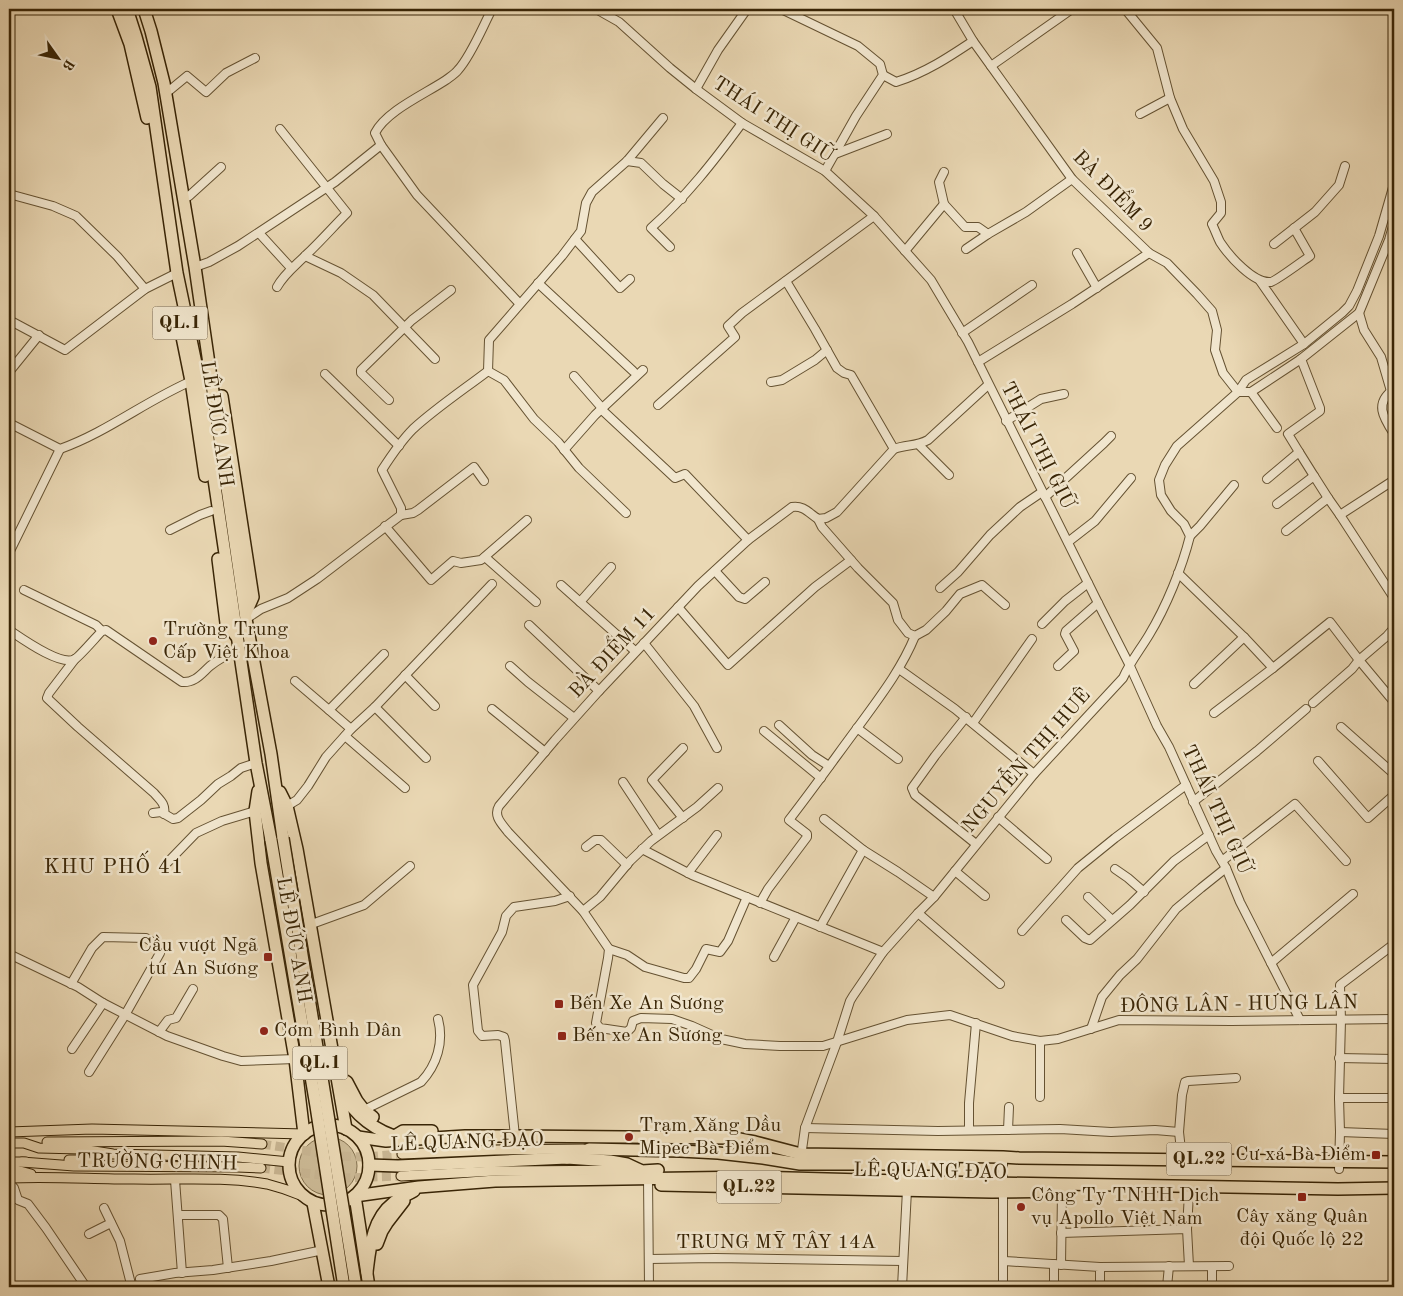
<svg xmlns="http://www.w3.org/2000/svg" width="1403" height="1296" viewBox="0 0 1403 1296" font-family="'Old Standard TT',serif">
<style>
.green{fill:#ccba96;stroke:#82704e}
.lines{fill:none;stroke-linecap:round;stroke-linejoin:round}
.major-tunnel{stroke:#c7b491;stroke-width:9;stroke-dasharray:9 4.5;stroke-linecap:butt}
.minor-casing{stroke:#655232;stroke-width:10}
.major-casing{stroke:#392506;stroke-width:11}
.highway-casing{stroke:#392506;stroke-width:14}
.minor{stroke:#f1e6ce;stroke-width:8}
.major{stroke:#ead8b4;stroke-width:9}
.highway{stroke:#ead8b4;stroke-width:11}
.highway-bridge-casing{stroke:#392506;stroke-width:14;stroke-linecap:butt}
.highway-bridge{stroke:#ead8b4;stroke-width:11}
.poi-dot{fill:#8f2418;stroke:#f1e6ce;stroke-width:2}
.labels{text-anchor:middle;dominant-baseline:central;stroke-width:5;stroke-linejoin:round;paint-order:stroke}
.shield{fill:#f1e6ce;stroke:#705f42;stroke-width:1}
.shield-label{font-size:19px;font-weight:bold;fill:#392506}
.street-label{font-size:20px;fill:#392506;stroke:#f1e6ce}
.poi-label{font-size:20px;fill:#392506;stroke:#f1e6ce;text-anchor:start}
.neighbourhood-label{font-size:21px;letter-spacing:1px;fill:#392506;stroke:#f1e6ce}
</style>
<rect width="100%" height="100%" fill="#ead8b4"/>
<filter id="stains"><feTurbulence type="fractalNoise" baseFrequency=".004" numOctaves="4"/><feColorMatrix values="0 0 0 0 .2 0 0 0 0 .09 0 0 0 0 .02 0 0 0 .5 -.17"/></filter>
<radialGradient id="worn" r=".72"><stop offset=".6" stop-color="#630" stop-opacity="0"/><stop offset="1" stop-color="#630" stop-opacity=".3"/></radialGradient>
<circle class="green" cx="328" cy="1166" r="29"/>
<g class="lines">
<g class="major-tunnel">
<polyline points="262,1144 340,1156 364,1157 402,1154"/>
<polyline points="261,1168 346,1178 401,1176"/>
</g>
<g class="minor-casing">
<g id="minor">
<path d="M 492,9 C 483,26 471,56 458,70 C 455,74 450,77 446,80 C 425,94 386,111 375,133 L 381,145 L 417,195 L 519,303"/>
<polyline points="596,9 619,22 670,68 696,89 742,123 825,171 874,216 931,280 968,342 1098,603 1129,664 1157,726 1169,747 1216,851 1226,868 1240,902 1300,1020"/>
<polyline points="781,9 858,46 880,64 883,75 856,116 825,171"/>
<polyline points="954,9 973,41 1072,179 1149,253 1167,263 1197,294 1212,311 1217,330 1215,350 1223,373 1238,392"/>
<path d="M 1125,9 L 1157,48 L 1170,98 L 1183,129 L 1214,181 L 1221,202 L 1221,213 L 1212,224 C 1215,230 1217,236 1220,242 C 1229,256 1254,284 1271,282 C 1276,281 1304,260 1310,256 L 1294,228"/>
<polyline points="991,66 1072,9"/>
<path d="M 883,75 L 896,82 C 925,73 949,57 973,41"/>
<polyline points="696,89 718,50 747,9"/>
<polyline points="170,90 187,76 206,92 226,73 255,58"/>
<polyline points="1140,114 1170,98"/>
<polyline points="835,154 887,134"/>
<polyline points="627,161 641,163 663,184 682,199"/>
<polyline points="9,194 53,206 76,216 117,256 145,289"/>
<polyline points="189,196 221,167"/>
<polyline points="944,204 939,182 944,172"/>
<polyline points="259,233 291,268"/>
<polyline points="575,239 620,288 630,279"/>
<polyline points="1274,244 1315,212 1339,185 1345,166"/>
<path d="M 670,247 L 651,228 C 686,197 714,161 742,123"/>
<polyline points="966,249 988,234 1026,212 1072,179"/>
<polyline points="905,251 944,204 965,227 978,227 988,234"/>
<polyline points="1077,253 1097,288"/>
<polyline points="305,256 341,273 373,295 435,359"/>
<polyline points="195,267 209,262 238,246 335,182 381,145"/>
<polyline points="786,281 815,329 837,368 844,373 851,375 894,449"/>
<polyline points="1260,281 1304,344"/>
<polyline points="538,283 633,371"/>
<path d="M 277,287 C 284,274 295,266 306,255 C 320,242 333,227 347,213 L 280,129"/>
<polyline points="1359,313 1364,330 1381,357 1391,391"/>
<polyline points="9,320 65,350 145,289 177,273"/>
<polyline points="962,333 1032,285"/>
<polyline points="978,362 1072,304 1149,253"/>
<polyline points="488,371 504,380 534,419 558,442 579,468 626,513"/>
<polyline points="9,372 39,335"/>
<polyline points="325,374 399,446"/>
<polyline points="574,376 602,408"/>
<polyline points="771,382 782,380 815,360 827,350"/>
<path d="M 988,385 L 928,440 C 915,447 907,444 894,449 L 837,512 L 826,518 L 818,519 C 809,513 803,505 792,507 L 748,540 L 698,586 L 599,691 L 555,740 L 499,806 C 493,816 502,824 508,832 L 583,911 L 609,949 L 608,958 L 596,1023 L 600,1028 L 627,1032 L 631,1028 L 633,1021 L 641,1018 L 672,1019 L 692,1026 L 721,1039 L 745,1044 L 780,1046 L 823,1046 L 907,1020 L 950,1015 L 1012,1036 L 1040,1041 L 1058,1039 L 1119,1020 L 1231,1021 L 1394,1019"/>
<path d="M 1394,389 C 1374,403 1383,417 1394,434"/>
<polyline points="1238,392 1251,392 1301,359 1359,313 1389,240 1394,223"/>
<polyline points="1251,392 1277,428"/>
<polyline points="389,400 361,373 361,370 412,320 451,290"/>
<polyline points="658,405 735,337 728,326 742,313 874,216"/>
<polyline points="601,409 675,478 685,474 748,540"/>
<polyline points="1006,421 1041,399 1064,394"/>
<path d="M 9,423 L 60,449 C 108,432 148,399 194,380"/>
<polyline points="919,445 949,475"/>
<polyline points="564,450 595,415 643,370"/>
<polyline points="1299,452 1314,476"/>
<polyline points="1267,479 1299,452 1288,434 1320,411 1320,408 1301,359"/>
<polyline points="1045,497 1104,443 1111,436"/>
<polyline points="1277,504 1314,476 1328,498"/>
<polyline points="401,515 413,513 418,510 474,467 484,481"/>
<polyline points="1340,515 1394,598"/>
<polyline points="818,519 822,527 858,568 893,603 898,620 908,633 915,636 926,630 946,611 960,594 982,585 1005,605"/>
<polyline points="385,526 431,580 453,561 461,563 481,560 527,520"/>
<polyline points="170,530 200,515 211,511"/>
<polyline points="1286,531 1328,498 1340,515 1394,480"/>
<polyline points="1190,536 1200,526 1234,485"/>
<polyline points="1068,542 1095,521 1131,478"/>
<polyline points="9,553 60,449"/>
<polyline points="485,557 536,602"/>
<polyline points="715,571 739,597 745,599 765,582"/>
<polyline points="1178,573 1244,637 1273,668 1330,622 1359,660 1387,636 1394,628"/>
<polyline points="561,585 635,651"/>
<polyline points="940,588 958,572 990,535 1020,507 1042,492"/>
<polyline points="24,590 96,625 102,631"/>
<polyline points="580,602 611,567"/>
<polyline points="678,607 728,665 815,587 851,560"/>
<path d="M 246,619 L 261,609 L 288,598 L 317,579 L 401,515 L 401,508 L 382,470 C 391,456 401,441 413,429 C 436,408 463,390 488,371 L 489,340 L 562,256 L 581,231 L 586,203 L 592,192 L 627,161 L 663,118"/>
<polyline points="1042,624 1065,601 1088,583"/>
<polyline points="529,625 599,691"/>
<path d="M 9,630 C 21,638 61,667 75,659 C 79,657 97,636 102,631 L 106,630 L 182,682 C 195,683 201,674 210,666 C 219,659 228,654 239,649"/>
<polyline points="644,643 694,706 717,748"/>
<path d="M 75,659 L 49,693 L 47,698 L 78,727 L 154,793 C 160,800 166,804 164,814"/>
<polyline points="510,666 528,682 574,718"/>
<polyline points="1058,666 1074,651 1065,634 1066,631 1098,603"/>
<polyline points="899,669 955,709 1034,774"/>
<polyline points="405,675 435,706"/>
<polyline points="295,681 329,710"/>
<polyline points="1194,684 1244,637"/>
<polyline points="1313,703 1352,669 1359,660 1394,702"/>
<polyline points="375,707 426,758"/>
<polyline points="492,709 545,752"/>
<polyline points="1214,713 1273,668"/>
<polyline points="966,717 935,756 912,788 915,795 976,844"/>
<polyline points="973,723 1032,639"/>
<polyline points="779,725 812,755 829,766"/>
<polyline points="1341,727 1394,774"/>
<polyline points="857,728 898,759"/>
<polyline points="351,729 329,710 384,654"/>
<polyline points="764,731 821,778"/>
<polyline points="345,736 405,788"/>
<polyline points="683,748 652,780 683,818"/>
<polyline points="1318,761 1368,818 1394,795"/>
<polyline points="623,782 658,835"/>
<polyline points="1193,802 1257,751 1306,709"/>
<polyline points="287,806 297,800 308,786 326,757 351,729 375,707 492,584"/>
<polyline points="153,813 161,812 173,819 178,818 201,800 218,784 231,776 241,768 256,763"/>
<polyline points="998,817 1047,859"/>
<polyline points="586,847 595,840 601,840 627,865"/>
<polyline points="642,849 692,875 883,952"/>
<polyline points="863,850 898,872 934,897"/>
<polyline points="1222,861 1295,804 1346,861"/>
<polyline points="165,865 196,833 222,821 255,811"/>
<polyline points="1115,869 1128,878 1144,892"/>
<polyline points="955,871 985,896"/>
<polyline points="688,873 717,835"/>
<polyline points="1088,897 1112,920"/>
<path d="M 760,903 L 768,889 L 807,837 L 807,834 L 789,820 C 813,789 835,758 858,727 C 879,698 901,670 915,636"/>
<polyline points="583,911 600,897 630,861 651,841 697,807 718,788"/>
<polyline points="918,913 1000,984"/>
<polyline points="1066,920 1085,938 1090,940 1130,905 1174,861 1209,835"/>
<polyline points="309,925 364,905 410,866"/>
<polyline points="820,927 863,850 824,819"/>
<polyline points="1022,931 1078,868 1115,838 1186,785"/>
<polyline points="609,949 627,955 645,967 684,978 689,978 696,969 706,949 720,952 728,941 747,897"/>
<polyline points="9,954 78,987 103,1003 167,1036 223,1056 241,1061 295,1059"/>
<polyline points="774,957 796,917"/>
<polyline points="1271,963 1353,894"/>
<polyline points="71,984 92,948 103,937 146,938 161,947 160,953 125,1015 89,1072"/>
<polyline points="1091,1029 1102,997 1120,975 1137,959 1176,909 1201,888 1226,868"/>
<polyline points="159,1032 168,1020 176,1018 193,989"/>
<polyline points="72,1049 103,1003"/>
<polyline points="1339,1058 1394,1059"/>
<polyline points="1040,1097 1040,1041"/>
<polyline points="1339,1098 1394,1098"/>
<path d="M 364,1110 L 421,1082 C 437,1065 444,1042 438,1019"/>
<polyline points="805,1128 938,1131 1060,1129 1111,1132 1155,1130 1179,1132"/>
<polyline points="969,1130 969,1103 976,1023"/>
<polyline points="1008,1130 1009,1107"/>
<polyline points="1340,1132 1394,1134"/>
<polyline points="515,1136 505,1041 504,1037 498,1035 482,1036 478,1031 473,985 502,932 506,916 514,907 555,901 570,896"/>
<path d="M 801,1157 L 805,1128 L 837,1042 L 850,1001 L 853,996 L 883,952 L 918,913 L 934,897 L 1034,774 L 1123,678 C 1130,662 1140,650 1149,635 C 1166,607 1182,568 1190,536 L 1184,524 L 1171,511 L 1161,495 L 1159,480 L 1165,465 L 1177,446 L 1238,392 L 1246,380 L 1304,344 L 1342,313 L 1349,306 L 1357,291 L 1379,236 L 1394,184"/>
<polyline points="1182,1159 1179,1132 1182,1095 1185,1082 1188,1081 1236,1078"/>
<polyline points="1339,1169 1340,1132 1339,1098 1341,1020 1340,985 1394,944"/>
<polyline points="648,1178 649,1287"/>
<polyline points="175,1180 182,1273"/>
<polyline points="9,1182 14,1188 18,1200 28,1204 46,1228 86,1287"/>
<polyline points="104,1208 120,1241 131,1284"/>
<polyline points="178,1215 219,1215 223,1219 228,1268"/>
<polyline points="1187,1229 1189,1193"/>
<polyline points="1061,1233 1187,1229 1189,1266"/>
<polyline points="89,1234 111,1223"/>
<polyline points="649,1259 715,1258 903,1261"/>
<polyline points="1004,1261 1100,1267 1100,1287"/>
<polyline points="1061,1265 1062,1191"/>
<polyline points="1100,1267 1229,1266"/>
<polyline points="1212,1267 1212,1287"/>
<polyline points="140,1279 175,1273 213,1270 271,1261 323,1250"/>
<polyline points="902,1287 907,1190"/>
<polyline points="1003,1287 1003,1157"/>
<polyline points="1054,1287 1054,1264"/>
<polyline points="1167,1287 1169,1266"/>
</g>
</g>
<g class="major-casing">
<g id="major">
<polyline points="9,1132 92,1129 304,1134"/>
<polyline points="47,1142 221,1141 262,1144"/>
<polyline points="9,1143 24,1143 39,1148 81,1149 113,1154 238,1157 289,1162"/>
<polyline points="402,1154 495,1150 583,1149"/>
<polyline points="69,1160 79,1160 106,1155"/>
<polyline points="9,1162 26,1162"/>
<polyline points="22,1162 74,1166 237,1167 261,1168"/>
<polyline points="9,1168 31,1174"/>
<polyline points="401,1176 495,1171 638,1170"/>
<path d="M 9,1178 C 50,1176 92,1179 134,1179 C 178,1180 223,1176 267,1184 C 279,1187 291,1191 303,1196"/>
</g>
</g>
<g class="highway-casing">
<g id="highway">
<polyline points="117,9 130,44 147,118"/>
<polyline points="127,9 136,37 150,87 177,273 199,378 256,763 271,840"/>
<polyline points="144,9 151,31 164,83 195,267 246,619 271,754 283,838"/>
<polyline points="180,327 191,381 205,476"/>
<polyline points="222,396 253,597 246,613"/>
<polyline points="218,559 226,623 236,636"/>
<polyline points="258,791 255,811 261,863 295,1059 304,1134"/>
<polyline points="280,792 287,806 297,849 346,1129"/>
<polyline points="337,1076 347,1082 357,1101 364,1110 373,1117"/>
<path d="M 343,1092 C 353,1115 377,1132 401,1138"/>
<circle cx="329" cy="1165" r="40"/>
<polyline points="358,1137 386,1141 465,1136 515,1136 734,1138 755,1142 801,1154 1003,1157 1019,1158 1394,1162"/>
<polyline points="393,1137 403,1131 432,1131"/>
<polyline points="567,1158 589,1149 680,1151 718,1153 763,1158 800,1164 953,1164"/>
<polyline points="369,1165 398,1166 567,1158 610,1161 627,1164 642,1171 658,1170"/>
<polyline points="661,1185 992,1192 1070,1191"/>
<polyline points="355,1196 419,1187 495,1181 753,1177 938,1182 1338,1189 1394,1188"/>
<polyline points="355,1196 369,1287"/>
<polyline points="313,1203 329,1287"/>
<polyline points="377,1244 382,1231 387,1223 404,1201"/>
<path d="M 367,1272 C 370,1248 372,1219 393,1203 C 399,1198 407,1195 414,1191"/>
</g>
</g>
<use href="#minor" class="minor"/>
<use href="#major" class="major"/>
<use href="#highway" class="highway"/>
<g class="highway-bridge-casing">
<g id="highway-bridge">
<polyline points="283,838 356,1287"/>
<polyline points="271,840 316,1106 344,1287"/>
</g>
</g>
<use href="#highway-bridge" class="highway-bridge"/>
</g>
<g class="poi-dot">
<circle cx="153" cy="641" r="5"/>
<rect x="263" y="952" width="10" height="10" rx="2.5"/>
<rect x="554" y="999" width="10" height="10" rx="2.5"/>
<circle cx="264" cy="1031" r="5"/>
<rect x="557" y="1031" width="10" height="10" rx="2.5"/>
<circle cx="629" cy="1137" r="5"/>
<rect x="1371" y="1150" width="10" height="10" rx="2.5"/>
<rect x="1297" y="1192" width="10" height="10" rx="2.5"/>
<circle cx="1021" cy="1207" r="5"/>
</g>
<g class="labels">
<g class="shield">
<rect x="152.5" y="306.5" width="55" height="33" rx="4"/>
<rect x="292.5" y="1046.5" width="55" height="33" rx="4"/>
<rect x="1166.5" y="1142.5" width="65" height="33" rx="4"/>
<rect x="716.5" y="1170.5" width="65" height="33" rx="4"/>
</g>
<g class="shield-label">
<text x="180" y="323">QL.1</text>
<text x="320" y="1063">QL.1</text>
<text x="1199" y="1159">QL.22</text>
<text x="749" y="1187">QL.22</text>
</g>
<g class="street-label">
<text transform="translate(773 120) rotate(33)">THÁI THỊ GIỮ</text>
<text transform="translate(1112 192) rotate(46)">BÀ ĐIỂM 9</text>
<text transform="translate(216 424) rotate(81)">LÊ ĐỨC ANH</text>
<text transform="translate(1037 446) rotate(63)">THÁI THỊ GIỮ</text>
<text transform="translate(613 653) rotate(-47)">BÀ ĐIỂM 11</text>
<text transform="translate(1027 761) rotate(-49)">NGUYỄN THỊ HUÊ</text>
<text transform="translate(1216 810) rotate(65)">THÁI THỊ GIỮ</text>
<text transform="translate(293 940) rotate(80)">LÊ ĐỨC ANH</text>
<text transform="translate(1239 1005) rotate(-1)">ĐÔNG LÂN - HƯNG LÂN</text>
<text transform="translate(467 1143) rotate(-2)">LÊ QUANG ĐẠO</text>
<text transform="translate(157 1163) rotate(1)">TRƯỜNG CHINH</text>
<text transform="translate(930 1172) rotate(1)">LÊ QUANG ĐẠO</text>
<text x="776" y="1243">TRUNG MỸ TÂY 14A</text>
</g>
<g class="poi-label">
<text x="163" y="630">Trường Trung<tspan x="163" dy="23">Cấp Việt Khoa</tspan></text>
<text x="258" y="946" text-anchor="end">Cầu vượt Ngã<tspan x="258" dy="23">tư An Sương</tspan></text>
<text x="569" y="1004">Bến Xe An Sương</text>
<text x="274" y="1031">Cơm Bình Dân</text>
<text x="572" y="1036">Bến xe An Sương</text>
<text x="639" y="1126">Trạm Xăng Dầu<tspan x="639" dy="23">Mipec Bà Điểm</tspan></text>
<text x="1366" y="1155" text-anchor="end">Cư xá Bà Điểm</text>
<text x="1031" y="1196">Công Ty TNHH Dịch<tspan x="1031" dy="23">vụ Apollo Việt Nam</tspan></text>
<text x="1302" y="1217" text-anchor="middle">Cây xăng Quân<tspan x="1302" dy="23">đội Quốc lộ 22</tspan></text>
</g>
<g class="neighbourhood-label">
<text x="114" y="867">KHU PHỐ 41</text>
</g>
</g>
<rect width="1403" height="1296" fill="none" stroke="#ead8b4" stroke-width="30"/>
<rect x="10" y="10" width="1383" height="1276" fill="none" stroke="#392506" stroke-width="2.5"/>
<rect x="15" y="15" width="1373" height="1266" fill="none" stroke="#392506"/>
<g transform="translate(58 58) rotate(123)" stroke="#f1e6ce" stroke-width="4" paint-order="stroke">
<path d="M0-4L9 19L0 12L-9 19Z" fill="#392506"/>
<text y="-8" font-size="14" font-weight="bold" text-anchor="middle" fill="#392506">B</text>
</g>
<rect width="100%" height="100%" filter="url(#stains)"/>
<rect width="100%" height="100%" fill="url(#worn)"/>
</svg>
